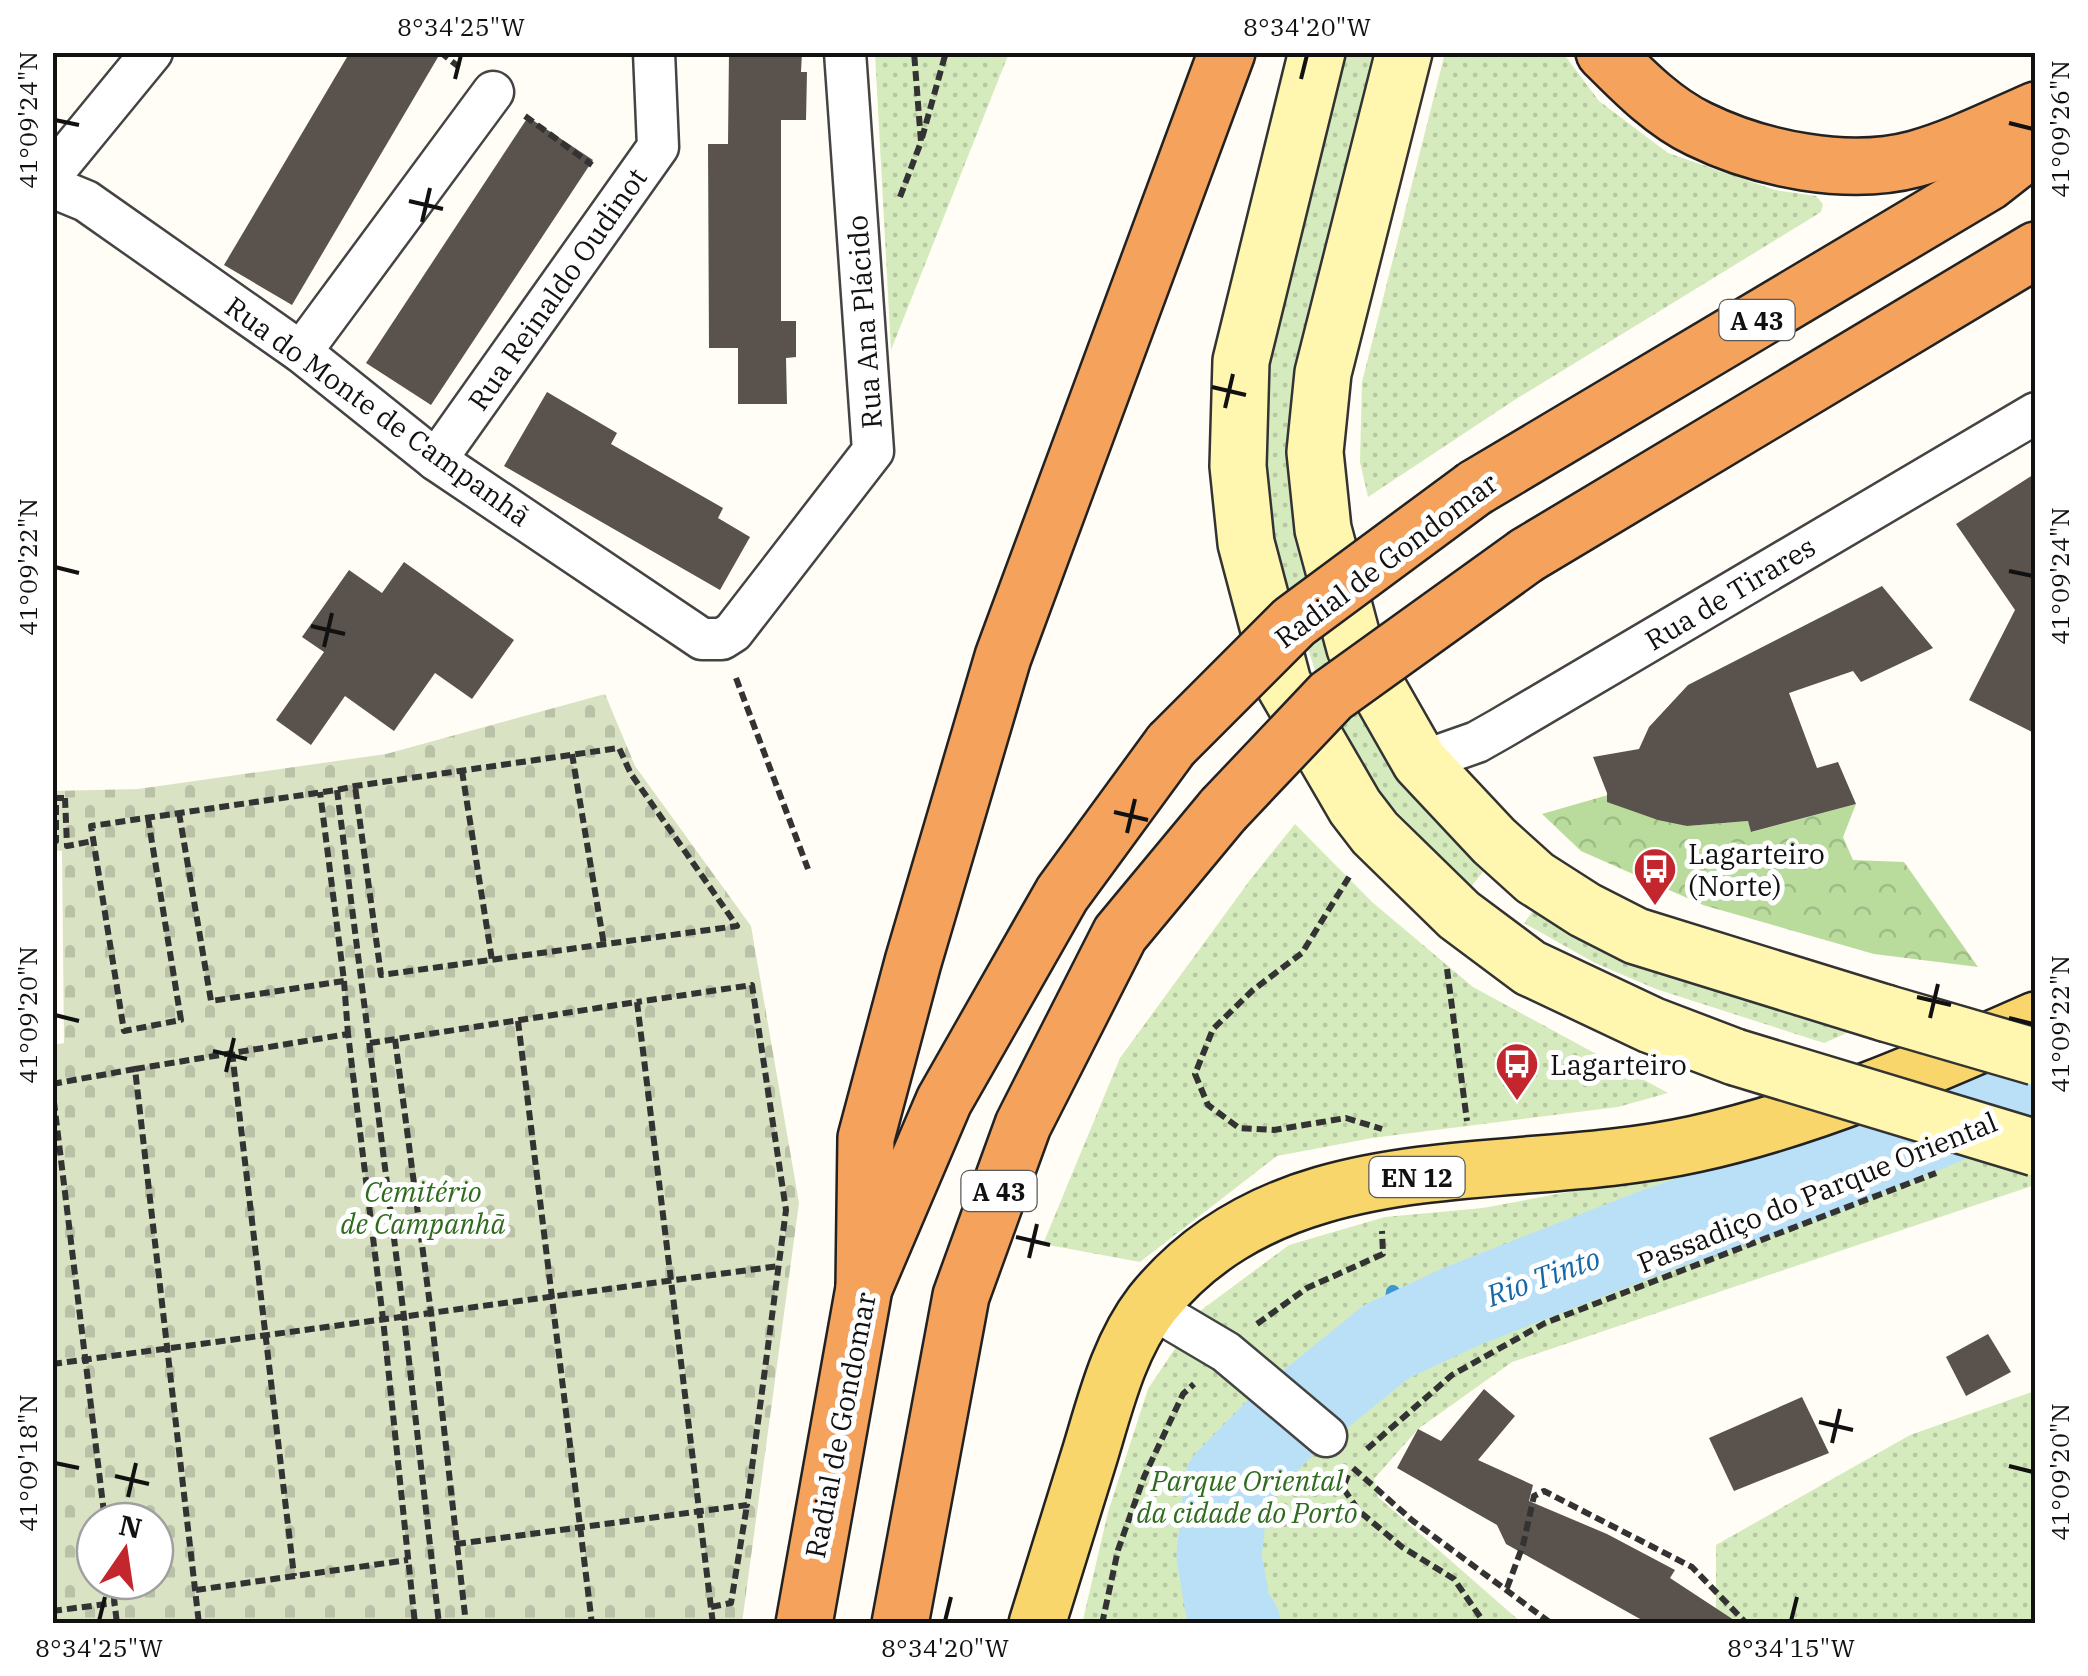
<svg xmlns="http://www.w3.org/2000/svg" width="2088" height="1676" viewBox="0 0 2088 1676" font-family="'IBM Plex Serif',serif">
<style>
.grass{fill:url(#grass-dots)}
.forest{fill:url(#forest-crowns)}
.cemetery{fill:url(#cemetery-stones);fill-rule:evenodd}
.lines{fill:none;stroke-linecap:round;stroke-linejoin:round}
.stream{stroke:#3f96cf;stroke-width:14}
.river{stroke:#b9e0f7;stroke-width:85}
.building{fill:#5a524d}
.minor-casing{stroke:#444;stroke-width:45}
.secondary-casing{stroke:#333;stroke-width:60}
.primary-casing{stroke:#222;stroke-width:60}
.motorway-casing{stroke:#222;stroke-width:60}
.path{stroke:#333;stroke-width:6;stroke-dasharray:10 5;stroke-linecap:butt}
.minor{stroke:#fff;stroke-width:40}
.secondary{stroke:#fff6b0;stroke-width:55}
.primary{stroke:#f9d66b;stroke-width:55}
.motorway{stroke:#f5a25d;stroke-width:55}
.secondary-bridge-casing{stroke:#333;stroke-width:60;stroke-linecap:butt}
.motorway-bridge-casing{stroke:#222;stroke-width:60;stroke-linecap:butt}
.secondary-bridge{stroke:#fff6b0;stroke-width:55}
.motorway-bridge{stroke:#f5a25d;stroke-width:55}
.ticks{fill:none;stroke:#111;stroke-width:4}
.labels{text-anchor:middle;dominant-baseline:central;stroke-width:10;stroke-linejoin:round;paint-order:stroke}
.shield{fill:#fff;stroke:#585858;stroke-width:2.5}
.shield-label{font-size:25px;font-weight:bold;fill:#111}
.street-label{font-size:28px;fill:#111;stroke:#fff}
.poi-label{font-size:28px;fill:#111;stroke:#fff;text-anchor:start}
.park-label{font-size:28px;font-style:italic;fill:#2f6b1f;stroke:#fff}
.water-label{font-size:30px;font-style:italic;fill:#1768a6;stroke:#fff}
.neatline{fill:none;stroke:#111;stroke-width:4}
.ticks-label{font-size:25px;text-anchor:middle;fill:#111}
</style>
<defs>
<pattern id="grass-dots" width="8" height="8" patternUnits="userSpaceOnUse" patternTransform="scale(2.5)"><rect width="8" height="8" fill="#d5ebbd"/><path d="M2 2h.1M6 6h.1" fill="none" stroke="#b6c8a1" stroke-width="1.8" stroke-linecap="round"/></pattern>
<pattern id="forest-crowns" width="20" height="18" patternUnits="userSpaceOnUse" patternTransform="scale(2.5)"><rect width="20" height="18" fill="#b9dc9c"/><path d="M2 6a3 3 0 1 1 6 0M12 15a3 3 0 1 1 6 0" fill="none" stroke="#9ebc85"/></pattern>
<pattern id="cemetery-stones" width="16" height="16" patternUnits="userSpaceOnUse" patternTransform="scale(2.5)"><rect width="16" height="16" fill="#d9e3c4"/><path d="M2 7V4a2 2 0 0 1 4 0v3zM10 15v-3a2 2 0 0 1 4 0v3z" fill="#b9c2a7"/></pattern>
</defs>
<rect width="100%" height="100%" fill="#fffdf5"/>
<g class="grass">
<polygon points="875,53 1009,53 891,350"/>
<polygon points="1344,53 1378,53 1296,485 1492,861 1470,888 1387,801 1353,757 1320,686 1274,542 1263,431 1268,379 1280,307"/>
<polygon points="1445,53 1563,53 1599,101 1668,153 1775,190 1816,196 1823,204 1821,212 1513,401 1368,497 1360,462 1362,382"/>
<polygon points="1295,824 1372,902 1473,987 1668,1093 1618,1107 1372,1138 1277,1156 1140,1262 1043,1244 1120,1058 1250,880"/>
<polygon points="1541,900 1872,1022 1824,1043 1656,989 1595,963 1524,923"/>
<polygon points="2035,1054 2035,1185 1512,1362 1418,1429 1374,1479 1378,1497 1522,1623 1082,1624 1108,1512 1148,1389 1200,1311 1289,1245 1385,1217 1483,1208 1632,1180"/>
<polygon points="2035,1391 2035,1623 1716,1624 1716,1545 1910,1435"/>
</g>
<polygon class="forest" points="1608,795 1687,826 1748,821 1752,832 1856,804 1843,837 1853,860 1904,862 1978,967 1874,954 1703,905 1581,851 1542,814"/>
<path class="cemetery" d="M 605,694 L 635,766 L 751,926 L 799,1203 L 742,1623 L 53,1623 L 52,1045 L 64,1043 L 62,851 L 53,850 L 53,791 L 138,789 L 386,754 ZM 95,1521 L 155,1521 L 155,1581 L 95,1581 Z"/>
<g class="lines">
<polyline class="stream" points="1386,1342 1393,1292"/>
<polyline class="river" points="1238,1624 1229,1614 1219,1556 1227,1482 1281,1427 1386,1342 1460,1307 1649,1233 1816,1175 2036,1084"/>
</g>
<g class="building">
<polygon points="350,52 441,52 292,305 224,265"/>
<polygon points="729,52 802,52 801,72 807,72 806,120 781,120 781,321 796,321 796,357 786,358 787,404 738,404 738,348 709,348 708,144 728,144"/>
<polygon points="528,117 593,160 431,405 366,363"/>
<polygon points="547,392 617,433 611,444 723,508 718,518 750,537 720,590 504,466"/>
<polygon points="2036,473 2036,734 1969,700 2015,610 1956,524"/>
<polygon points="404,562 514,640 472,699 435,673 394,731 345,696 311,745 276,720 324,652 302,637 349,570 382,593"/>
<polygon points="1882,586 1933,648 1861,682 1853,671 1789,693 1817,768 1838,762 1856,804 1751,832 1748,821 1687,826 1658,820 1607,802 1607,793 1593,757 1639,749 1649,727 1688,685"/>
<polygon points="1988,1334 2011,1372 1966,1396 1946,1357"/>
<polygon points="1484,1389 1515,1416 1478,1460 1533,1485 1529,1501 1607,1534 1675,1570 1670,1578 1740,1624 1649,1624 1506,1544 1497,1525 1397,1468 1418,1429 1441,1441"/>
<polygon points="1802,1397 1829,1453 1734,1491 1709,1438"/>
</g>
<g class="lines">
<g class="minor-casing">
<g id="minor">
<polyline points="52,174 152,52"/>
<polyline points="52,187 86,201 301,352 436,460 702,639 722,639 733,632 873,451 845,52"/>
<polyline points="301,352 493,92"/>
<polyline points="436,460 658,147 654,52"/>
<polyline points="1420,762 1477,742 1500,729 2036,413"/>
<polyline points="1150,1307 1226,1352 1326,1436"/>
</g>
</g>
<g class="secondary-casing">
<g id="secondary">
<polyline points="1317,52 1241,361 1238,466 1246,543 1283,683 1355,807 1375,833 1459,915 1530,968 1651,1025 1735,1057"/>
<polyline points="1404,52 1323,373 1315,452 1323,529 1355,648 1420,762 1494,841 1535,878 1585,910 1636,936 1885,1013"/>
</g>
</g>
<g class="primary-casing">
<path id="primary" d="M 1037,1624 C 1054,1568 1072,1513 1089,1457 C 1105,1405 1118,1348 1152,1304 C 1285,1139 1509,1185 1695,1144 C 1813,1118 1925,1069 2036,1020"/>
</g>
<g class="motorway-casing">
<g id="motorway">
<path d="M 1604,52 C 1632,80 1663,112 1699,129 C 1760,159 1848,177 1915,159 C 1955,148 1997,127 2036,110"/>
<polyline points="1475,488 1989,182 2036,145"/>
<polyline points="1527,555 2036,250"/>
<polyline points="864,1288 866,1138 913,962 1003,657 1227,52"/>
<polyline points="804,1624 864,1288 944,1101 1062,894 1171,745"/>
<polyline points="900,1624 961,1296 1023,1125 1120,934 1223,810"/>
</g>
</g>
<g class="path">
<polyline points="440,52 459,67"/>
<polyline points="525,116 592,165"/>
<polyline points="922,138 946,52"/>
<polyline points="900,197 921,142 914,52"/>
<polyline points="736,678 808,869"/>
<polyline points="572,754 604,945"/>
<polyline points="462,771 492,960"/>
<polyline points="337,790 404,1317 439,1624"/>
<polyline points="65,798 67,846 93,841"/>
<polyline points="179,813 211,1001 344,981 320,792"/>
<path d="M 148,818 L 181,1020 L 124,1031 L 91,826 C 173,814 255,802 337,790 L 355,786 L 619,748 L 631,774 L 737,926 L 381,975 L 355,786"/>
<polyline points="52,841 56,841 56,798 65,798"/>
<polyline points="1349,877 1302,953 1253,990 1213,1029 1195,1074 1208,1105 1239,1128 1274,1130 1346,1118 1382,1129"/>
<polyline points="1447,969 1467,1121"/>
<polyline points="344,981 348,1034"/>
<polyline points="518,1021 592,1624"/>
<polyline points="395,1039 431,1313 466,1624"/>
<polyline points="370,1043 637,1002 713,1624"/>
<polyline points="232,1052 294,1576"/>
<polyline points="135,1069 348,1034 383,1319 415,1624"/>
<polyline points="52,1084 135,1069 199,1624"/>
<polyline points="52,1086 105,1521"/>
<polyline points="1257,1324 1307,1288 1383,1254 1382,1231"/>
<polyline points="52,1364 779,1266"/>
<polyline points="1367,1449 1452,1375 1545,1323 1936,1173"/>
<polyline points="1353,1468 1413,1521 1552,1624"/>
<polyline points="1348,1475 1343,1488 1359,1511 1402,1547 1454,1579 1485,1624"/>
<polyline points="456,1544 747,1505 786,1210 752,985 637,1002"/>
<polyline points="112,1581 117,1624"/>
<polyline points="1507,1588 1523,1545 1534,1496 1544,1491 1692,1567 1747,1624"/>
<polyline points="196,1590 408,1560"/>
<polyline points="711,1607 731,1603 747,1505"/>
<polyline points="52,1611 115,1603"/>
<polyline points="1102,1624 1118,1550 1144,1477 1183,1394 1194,1384"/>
</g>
<use href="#minor" class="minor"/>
<use href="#secondary" class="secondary"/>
<use href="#primary" class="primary"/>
<use href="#motorway" class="motorway"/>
<g class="secondary-bridge-casing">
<g id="secondary-bridge">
<polyline points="1885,1013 2036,1057"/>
<polyline points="1735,1057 2036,1148"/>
</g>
</g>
<g class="motorway-bridge-casing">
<g id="motorway-bridge">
<polyline points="1171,745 1294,622 1475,488"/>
<polyline points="1223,810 1331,696 1527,555"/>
</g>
</g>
<use href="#secondary-bridge" class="secondary-bridge"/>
<use href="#motorway-bridge" class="motorway-bridge"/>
</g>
<path class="ticks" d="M 455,79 L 461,55M 1301,79 L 1307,55M 55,120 L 79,125M 2009,123 L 2033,129M 409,201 L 443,209M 422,222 L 430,188M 1212,387 L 1246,395M 1225,408 L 1233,374M 55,567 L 79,573M 2009,571 L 2033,576M 311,626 L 345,634M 324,647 L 332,613M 1114,812 L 1148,820M 1127,833 L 1135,799M 1917,997 L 1951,1005M 55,1015 L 79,1021M 1930,1018 L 1938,984M 2009,1018 L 2033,1024M 213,1051 L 247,1059M 226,1072 L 234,1038M 1016,1237 L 1050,1245M 1029,1258 L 1037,1224M 1819,1422 L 1853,1430M 1832,1443 L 1840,1409M 55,1463 L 79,1468M 2009,1466 L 2033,1472M 115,1476 L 149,1484M 128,1497 L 136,1463M 99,1621 L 105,1597M 945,1621 L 951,1597M 1791,1621 L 1797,1597"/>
<defs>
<g id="bus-pin" transform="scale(2.25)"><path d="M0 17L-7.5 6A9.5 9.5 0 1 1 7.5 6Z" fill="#c4262e" stroke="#fff"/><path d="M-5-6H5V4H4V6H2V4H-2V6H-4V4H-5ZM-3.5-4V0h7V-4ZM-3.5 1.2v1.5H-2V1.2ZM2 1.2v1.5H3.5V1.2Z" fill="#fff"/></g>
</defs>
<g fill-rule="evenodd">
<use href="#bus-pin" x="1655" y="869"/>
<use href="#bus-pin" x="1517" y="1064"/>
</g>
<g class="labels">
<g class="shield">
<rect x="1719.5" y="300" width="75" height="40" rx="8"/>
<rect x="1369.5" y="1157" width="95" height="40" rx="8"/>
<rect x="961.5" y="1171" width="75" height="40" rx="8"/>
</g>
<g class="shield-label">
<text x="1757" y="320">A 43</text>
<text x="1417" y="1177">EN 12</text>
<text x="999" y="1191">A 43</text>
</g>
<g class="street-label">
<text transform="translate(557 289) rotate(-55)">Rua Reinaldo Oudinot</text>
<text transform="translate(864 322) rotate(-94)">Rua Ana Plácido</text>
<text transform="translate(378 411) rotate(36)">Rua do Monte de Campanhã</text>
<text transform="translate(1386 560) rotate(-37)">Radial de Gondomar</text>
<text transform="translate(1730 593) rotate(-31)">Rua de Tirares</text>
<text transform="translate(1817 1192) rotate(-22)">Passadiço do Parque Oriental</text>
<text transform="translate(840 1425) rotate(-79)">Radial de Gondomar</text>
</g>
<g class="poi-label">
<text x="1688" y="853">Lagarteiro<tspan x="1688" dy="32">(Norte)</tspan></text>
<text x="1550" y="1064">Lagarteiro</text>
</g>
<g class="park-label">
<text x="423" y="1191">Cemitério<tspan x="423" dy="32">de Campanhã</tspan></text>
<text x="1247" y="1480">Parque Oriental<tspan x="1247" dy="32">da cidade do Porto</tspan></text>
</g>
<g class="water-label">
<text transform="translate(1543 1276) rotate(-20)">Rio Tinto</text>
</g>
</g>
<rect width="2088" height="1676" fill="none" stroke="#ffffff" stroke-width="110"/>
<g transform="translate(125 1551) rotate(13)"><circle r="48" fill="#ffffff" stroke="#a0a0a0" stroke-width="2.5"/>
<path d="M0-8L18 38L0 25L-18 38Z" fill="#c4262e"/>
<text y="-15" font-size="28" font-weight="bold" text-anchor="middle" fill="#111111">N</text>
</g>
<rect x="55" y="55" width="1978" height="1566" class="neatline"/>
<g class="ticks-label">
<text x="461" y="36">8°34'25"W</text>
<text x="1307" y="36">8°34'20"W</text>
<text transform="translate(28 120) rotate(-90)" y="9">41°09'24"N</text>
<text transform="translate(2060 129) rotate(-90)" y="9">41°09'26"N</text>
<text transform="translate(28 567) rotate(-90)" y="9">41°09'22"N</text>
<text transform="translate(2060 576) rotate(-90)" y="9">41°09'24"N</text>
<text transform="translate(28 1015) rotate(-90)" y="9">41°09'20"N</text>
<text transform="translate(2060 1024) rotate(-90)" y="9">41°09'22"N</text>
<text transform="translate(28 1463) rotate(-90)" y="9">41°09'18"N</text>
<text transform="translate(2060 1472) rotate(-90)" y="9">41°09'20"N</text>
<text x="99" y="1657">8°34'25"W</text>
<text x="945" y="1657">8°34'20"W</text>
<text x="1791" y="1657">8°34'15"W</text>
</g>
</svg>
